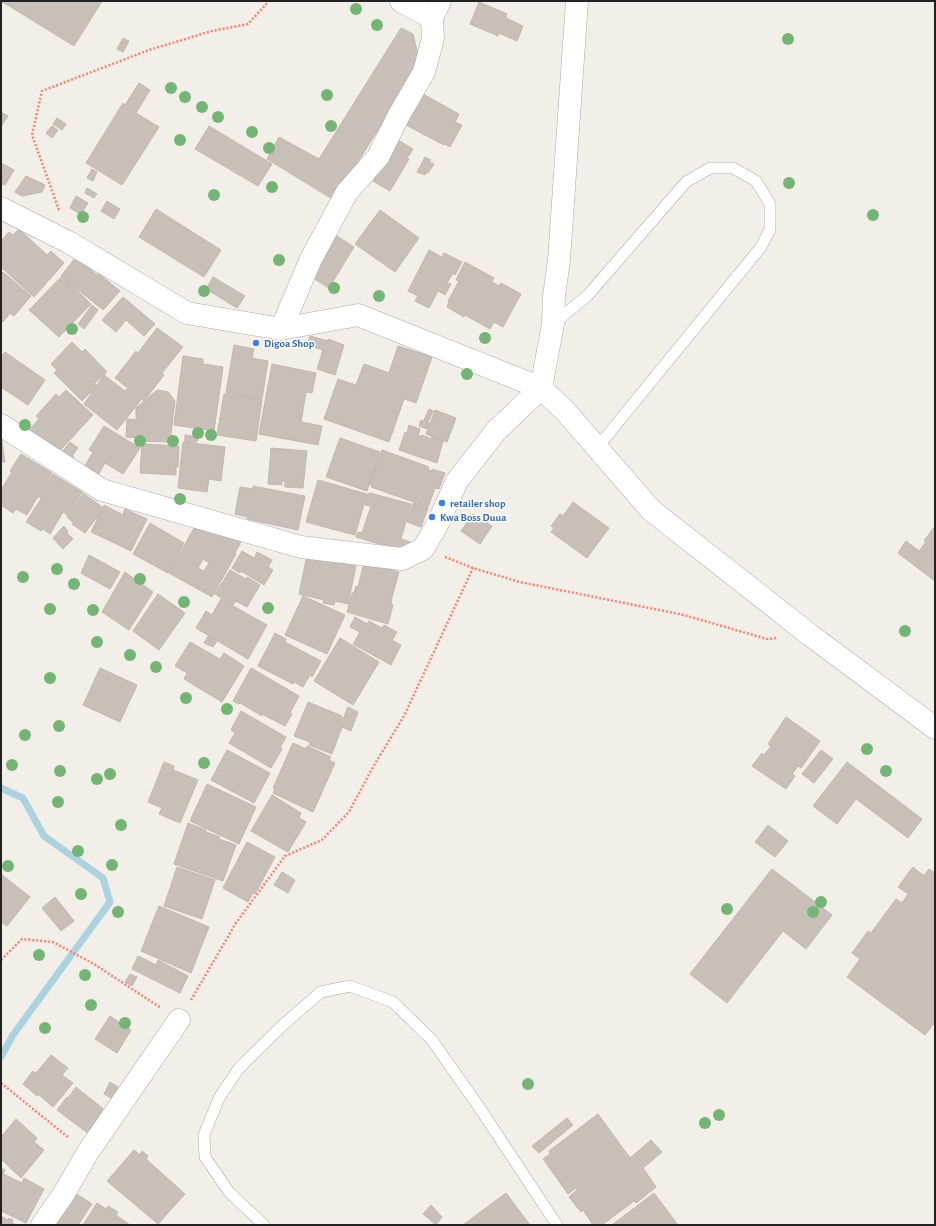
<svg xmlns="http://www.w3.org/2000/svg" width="936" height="1226" viewBox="0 0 936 1226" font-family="'Alegreya Sans',sans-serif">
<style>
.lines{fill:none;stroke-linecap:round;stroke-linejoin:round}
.stream{stroke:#aad3df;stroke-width:7}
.building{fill:#c7bfb8;stroke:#c4b6ab;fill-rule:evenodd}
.lane-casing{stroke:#a9a9a9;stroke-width:12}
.street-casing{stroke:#a9a9a9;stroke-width:23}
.path{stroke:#fa8072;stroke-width:2.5;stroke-dasharray:2 2;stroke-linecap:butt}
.lane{stroke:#fff;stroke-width:11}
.street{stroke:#fff;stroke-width:22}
.tree{fill:#74b475}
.shop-dot{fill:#3f7fe0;stroke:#fff;stroke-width:1.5}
.labels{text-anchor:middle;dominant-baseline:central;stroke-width:3;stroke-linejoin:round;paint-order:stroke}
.shop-label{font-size:11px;font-weight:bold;fill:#366cbe;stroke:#fff;text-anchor:start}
</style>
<rect width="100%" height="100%" fill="#f2efe9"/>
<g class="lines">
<polyline class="stream" points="1,788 23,798 44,836 103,878 110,902 13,1035 1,1057"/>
</g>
<g class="building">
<polygon points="1,1 102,1 74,46"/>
<polygon points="479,2 507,14 506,18 523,26 517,41 499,33 498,36 470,24"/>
<polygon points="401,28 413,34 420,63 334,200 267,159 279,137 319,159"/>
<polygon points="123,38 129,41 123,52 117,49"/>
<polygon points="139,83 150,90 136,113 159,127 122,185 86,163 123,103 125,105"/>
<polygon points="421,93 459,114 455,122 462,125 450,147 445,144 444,145 404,124"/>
<polygon points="1,112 8,116 1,127"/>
<polygon points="57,118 66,124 62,130 53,124"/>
<polygon points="52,126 58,130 52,138 46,133"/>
<polygon points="209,126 272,164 258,186 195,149"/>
<polygon points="398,140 413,149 407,158 409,159 390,191 373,181"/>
<polygon points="425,157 431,160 429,162 434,164 428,173 427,172 425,175 417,172"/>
<polygon points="1,163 14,170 5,185 1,183"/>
<polygon points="92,169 97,172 93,181 87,178"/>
<polygon points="26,176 45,185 42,192 22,196 15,192"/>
<polygon points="87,188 97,194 94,198 85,193"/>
<polygon points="76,196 88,203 81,214 70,208"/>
<polygon points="107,201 120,209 114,219 101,211"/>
<polygon points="156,209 221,250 204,277 139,237"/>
<polygon points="380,210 419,238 395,272 355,244"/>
<polygon points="19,229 47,255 51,251 64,263 34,297 1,267 1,241 9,232 13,235"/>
<polygon points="337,236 354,247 329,288 311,277"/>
<polygon points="429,250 442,257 444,253 462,262 455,275 453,273 447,283 451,284 445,295 438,291 429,308 415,301 418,296 408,291"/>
<polygon points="76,257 97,275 98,273 120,291 103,310 61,276"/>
<polygon points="465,262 494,278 492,282 499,286 501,283 521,294 503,327 494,322 490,329 465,315 464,317 447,307 449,302 448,301 459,281 456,280"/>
<polygon points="3,272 31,296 14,316 10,313 3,322 1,321 1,275"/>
<polygon points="62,276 91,304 59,337 29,310"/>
<polygon points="213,277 245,296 237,308 206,289"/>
<polygon points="123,297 155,324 144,336 126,320 116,332 102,320"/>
<polygon points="92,305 98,310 84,329 78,324"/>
<polygon points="157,328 183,347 162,373 164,375 144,401 115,378 136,351 138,353"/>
<polygon points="310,336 328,341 328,339 344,345 335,375 317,369 323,350 307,345"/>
<polygon points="72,342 82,352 85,349 107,372 94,384 97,386 82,401 54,373 57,370 51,364"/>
<polygon points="234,345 254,349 252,358 268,361 262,399 226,393"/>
<polygon points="398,346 432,357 416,403 404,399 389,442 324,419 338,379 356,385 364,364 389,373"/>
<polygon points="5,352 45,380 28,405 1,387 1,357"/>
<polygon points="183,356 203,359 203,364 223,367 214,431 174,425"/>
<polygon points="272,364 316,373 312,393 306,392 301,422 322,426 318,445 259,434"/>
<polygon points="104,375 125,391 127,389 141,400 117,430 84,404"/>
<polygon points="66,390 93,415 54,457 27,432 39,419 36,416 56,394 59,397"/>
<polygon points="157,390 168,392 175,401 170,442 142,441 142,438 126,437 127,419 136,420 136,408"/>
<polygon points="224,394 262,400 256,441 217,435"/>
<polygon points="429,409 433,411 428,422 424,420"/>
<polygon points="435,410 456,418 447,442 426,434"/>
<polygon points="421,420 429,423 427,429 419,426"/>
<polygon points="409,425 420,429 418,436 421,436 421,437 422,435 431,439 432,437 443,441 437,463 399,450 405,432 407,433"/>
<polygon points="104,426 140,448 123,474 105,463 94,482 80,474 93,452 89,450"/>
<polygon points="1,434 5,462 1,462"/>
<polygon points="185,435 198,437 197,442 185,442"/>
<polygon points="340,438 380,452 367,491 326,477"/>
<polygon points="70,442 78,448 72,456 74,457 68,465 58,457"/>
<polygon points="183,442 225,447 221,481 209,479 207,492 178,488"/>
<polygon points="142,444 179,446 178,467 176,467 176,475 140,473"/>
<polygon points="271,448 307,451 303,488 285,487 285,481 282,481 282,485 268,484"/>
<polygon points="382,450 429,467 428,470 432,471 432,469 445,473 439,489 435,488 428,507 371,487 372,485 370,484"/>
<polygon points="21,454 52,473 27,515 16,509 13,513 1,505 1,490 12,472 10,471"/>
<polygon points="53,474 82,492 67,515 63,512 50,534 43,529 41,531 26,522 41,499 39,497"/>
<polygon points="318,480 367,494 355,535 306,522"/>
<polygon points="253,486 305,496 298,530 247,519 247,517 235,514 240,487 253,489"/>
<polygon points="83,493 102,507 100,511 101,512 85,533 72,524 74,523 67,517"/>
<polygon points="370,493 411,504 401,539 410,542 407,551 399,550 356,537 358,532 362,533 371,506 365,505 368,494"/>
<polygon points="573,502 609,528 587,558 551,532 554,528 551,526 560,514 563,516"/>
<polygon points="413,503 428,508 421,527 407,522"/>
<polygon points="104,505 123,515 125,509 147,519 131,551 91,532"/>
<polygon points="473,514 492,526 480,544 461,531"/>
<path d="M 198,521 L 216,527 L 241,542 L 235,553 L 236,554 L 212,597 L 169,573 ZM 203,559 L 209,563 L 204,571 L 198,568 Z"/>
<polygon points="150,523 184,543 168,573 133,554"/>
<polygon points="64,526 68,532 67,533 73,539 63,549 53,538"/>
<polygon points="935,526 935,581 898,553 906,541 919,551 926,542 924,541"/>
<polygon points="242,551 254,558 257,552 272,560 268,567 273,570 264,585 241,571 240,573 232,568"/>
<polygon points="89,555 120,572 110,589 81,573"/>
<polygon points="307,555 356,566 348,604 335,601 334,605 323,603 324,600 299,594"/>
<polygon points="364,562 399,572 392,597 391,604 393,605 388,624 347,612 352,593 354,593 356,586 358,587"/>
<polygon points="230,570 246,579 247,577 260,585 247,607 236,601 233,605 215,594"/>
<polygon points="125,572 153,592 129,630 102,612"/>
<polygon points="158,594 185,613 159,650 133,631"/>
<polygon points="303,596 345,615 327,654 285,635"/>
<polygon points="221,599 267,625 248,659 196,628 206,611 212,615"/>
<polygon points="355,617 367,624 369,621 382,628 384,625 397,632 392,640 401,645 391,665 353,644 360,632 350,627"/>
<polygon points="275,633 286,639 285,642 321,661 312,677 310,675 303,687 294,682 293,684 258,666"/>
<polygon points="208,636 217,641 213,647 204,643"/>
<polygon points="340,638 379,662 353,705 314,681"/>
<polygon points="190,642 220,659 224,653 244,666 222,702 184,679 187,673 175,666"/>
<polygon points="100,668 137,685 120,722 83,705"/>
<polygon points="251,668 299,696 290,713 292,714 285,726 262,714 262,716 240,703 239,704 233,701"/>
<polygon points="308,702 342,716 341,717 343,719 348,707 358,712 351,731 342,727 332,754 309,745 310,742 294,736"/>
<polygon points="241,711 286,737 280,748 282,749 271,768 229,743 235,733 231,730"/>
<polygon points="786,717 820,741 801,768 798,766 792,774 795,776 786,789 752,766 762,753 764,755 771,746 768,744"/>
<polygon points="293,743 306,749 307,746 331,757 329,760 335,763 313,812 273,793 275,789 273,788"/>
<polygon points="227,750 270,773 254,803 211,780"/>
<polygon points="821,750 833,759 814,783 802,774"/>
<polygon points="164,762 174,766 173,770 198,780 180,823 159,814 162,808 148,802"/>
<polygon points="847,762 922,819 908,838 856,799 837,824 813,806"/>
<polygon points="207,784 256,807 239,844 190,821"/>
<polygon points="272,795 301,813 299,818 306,822 288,852 251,831"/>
<polygon points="188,823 206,830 206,832 220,837 219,839 236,845 223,881 174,864"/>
<polygon points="768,825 788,841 775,857 755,842"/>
<polygon points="247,842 275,857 255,894 253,893 248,902 223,888"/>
<polygon points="177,867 215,880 202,919 164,906"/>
<polygon points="913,867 924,876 929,869 935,873 935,1022 925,1035 847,977 860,959 852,953 868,931 871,933 896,899 902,903 908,894 898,887"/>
<polygon points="772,869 832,915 806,949 783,931 727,1003 690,974"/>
<polygon points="282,872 295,880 288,893 274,885"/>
<polygon points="1,874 30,897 7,926 1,922"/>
<polygon points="55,897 74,921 61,931 42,908"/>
<polygon points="159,906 209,927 191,973 141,951"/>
<polygon points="138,956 156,965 158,960 188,976 180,993 132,969"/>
<polygon points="130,974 137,977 132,986 125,982"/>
<polygon points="110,1016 131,1030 117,1053 95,1039"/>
<polygon points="51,1055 68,1068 62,1075 73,1083 53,1107 38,1094 37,1096 23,1084 33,1071 36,1073"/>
<polygon points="110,1082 120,1088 113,1099 104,1094"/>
<polygon points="76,1087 107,1112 89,1134 57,1110 67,1097 68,1098"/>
<polygon points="598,1114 630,1158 651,1140 662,1152 643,1168 656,1187 636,1203 634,1201 602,1225 593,1225 583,1210 581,1212 569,1197 578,1189 576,1188 568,1194 543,1159 550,1154 549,1151"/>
<polygon points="567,1118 573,1125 539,1153 532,1146"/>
<polygon points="16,1119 37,1138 34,1142 44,1150 21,1178 1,1159 1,1137"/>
<polygon points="134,1150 140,1155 142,1151 148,1156 146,1159 185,1194 158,1224 107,1181"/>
<polygon points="1,1168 5,1170 3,1174 22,1183 24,1178 44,1189 26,1223 1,1211"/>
<polygon points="75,1193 92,1204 78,1225 54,1225"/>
<polygon points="506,1193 530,1225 463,1225"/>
<polygon points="654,1193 678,1225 612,1225"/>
<polygon points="97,1203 106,1209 108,1206 118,1212 116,1215 130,1225 83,1225"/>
<polygon points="431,1205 442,1217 436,1225 423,1214"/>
<polygon points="1,1216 8,1220 9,1218 13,1220 12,1223 17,1225 1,1225"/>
</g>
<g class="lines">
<g class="lane-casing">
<g id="lane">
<polyline points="553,324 588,295 686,182 710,168 733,168 756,181 770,204 770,230 761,247 597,448"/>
<polyline points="264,1225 229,1192 205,1157 204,1135 219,1098 239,1068 284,1024 321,992 350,986 393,1002 432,1040 481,1110 557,1225"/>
</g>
</g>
<g class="street-casing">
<g id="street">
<polyline points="432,18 440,1"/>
<polyline points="1,208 70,243 187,313 281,329 358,315 541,388 566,412 651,510 810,635 935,728"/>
<polyline points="281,329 311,259 347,192 378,157 399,115 424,72 433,38 432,18 401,1"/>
<polyline points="1,425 102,490 301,547 402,559 423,549 438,523 457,481 496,431 541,388 553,324 554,296 559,260 577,1"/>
<polyline points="42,1225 63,1195 88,1152 179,1020"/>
</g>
</g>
<g class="path">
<polyline points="59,210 32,135 42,91 149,50 212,31 248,24 269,1"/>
<polyline points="445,557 473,568 520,582 684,615 767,639 776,638"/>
<polyline points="1,960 22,939 53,942 94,964 161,1008"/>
<polyline points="191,1000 236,923 285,856 322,840 349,812 373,767 404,716 473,568"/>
<polyline points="1,1083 69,1138"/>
</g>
<use href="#lane" class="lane"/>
<use href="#street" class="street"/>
</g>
<g class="tree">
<circle cx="356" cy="9" r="6"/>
<circle cx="377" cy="25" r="6"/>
<circle cx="788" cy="39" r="6"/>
<circle cx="171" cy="88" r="6"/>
<circle cx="327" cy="95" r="6"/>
<circle cx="185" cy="97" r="6"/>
<circle cx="202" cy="107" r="6"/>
<circle cx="218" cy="117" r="6"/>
<circle cx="331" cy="126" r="6"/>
<circle cx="252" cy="132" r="6"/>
<circle cx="180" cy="140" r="6"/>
<circle cx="269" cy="148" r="6"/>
<circle cx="789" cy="183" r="6"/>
<circle cx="272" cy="187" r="6"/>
<circle cx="214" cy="195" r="6"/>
<circle cx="873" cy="215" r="6"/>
<circle cx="83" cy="217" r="6"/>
<circle cx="279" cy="260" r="6"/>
<circle cx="334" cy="288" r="6"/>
<circle cx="204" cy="291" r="6"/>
<circle cx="379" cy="296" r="6"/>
<circle cx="72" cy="329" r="6"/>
<circle cx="485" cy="338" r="6"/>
<circle cx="467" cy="374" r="6"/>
<circle cx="25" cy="425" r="6"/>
<circle cx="198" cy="433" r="6"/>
<circle cx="211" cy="435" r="6"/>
<circle cx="140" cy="441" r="6"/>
<circle cx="173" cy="441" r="6"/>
<circle cx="180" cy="499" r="6"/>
<circle cx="57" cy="569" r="6"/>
<circle cx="23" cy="577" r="6"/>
<circle cx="140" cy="579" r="6"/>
<circle cx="74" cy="584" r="6"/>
<circle cx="184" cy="602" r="6"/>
<circle cx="268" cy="608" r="6"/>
<circle cx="50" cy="609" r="6"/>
<circle cx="93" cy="610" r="6"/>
<circle cx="905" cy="631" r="6"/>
<circle cx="97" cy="642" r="6"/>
<circle cx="130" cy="655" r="6"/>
<circle cx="156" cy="667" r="6"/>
<circle cx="50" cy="678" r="6"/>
<circle cx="186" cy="698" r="6"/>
<circle cx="227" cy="709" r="6"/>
<circle cx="59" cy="726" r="6"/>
<circle cx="25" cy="735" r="6"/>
<circle cx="867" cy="749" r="6"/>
<circle cx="204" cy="763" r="6"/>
<circle cx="12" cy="765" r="6"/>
<circle cx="60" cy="771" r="6"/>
<circle cx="886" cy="771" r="6"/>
<circle cx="110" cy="774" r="6"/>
<circle cx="97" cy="779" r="6"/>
<circle cx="58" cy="802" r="6"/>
<circle cx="121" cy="825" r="6"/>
<circle cx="78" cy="851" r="6"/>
<circle cx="112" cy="865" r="6"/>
<circle cx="8" cy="866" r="6"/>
<circle cx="81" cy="894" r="6"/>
<circle cx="821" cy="902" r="6"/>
<circle cx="727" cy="909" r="6"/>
<circle cx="118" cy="912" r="6"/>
<circle cx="813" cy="912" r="6"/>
<circle cx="39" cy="955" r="6"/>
<circle cx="85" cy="975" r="6"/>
<circle cx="91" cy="1005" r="6"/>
<circle cx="125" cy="1023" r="6"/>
<circle cx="45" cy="1028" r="6"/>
<circle cx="528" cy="1084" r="6"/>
<circle cx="719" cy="1115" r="6"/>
<circle cx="705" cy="1123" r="6"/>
</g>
<g class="shop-dot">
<circle cx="256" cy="343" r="4"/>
<circle cx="442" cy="503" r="4"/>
<circle cx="432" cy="517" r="4"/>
</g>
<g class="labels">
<g class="shop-label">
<text x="264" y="343">Digoa Shop</text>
<text x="450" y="503">retailer shop</text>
<text x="440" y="517">Kwa Boss Duua</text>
</g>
</g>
<rect width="936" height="1226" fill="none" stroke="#222222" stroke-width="4"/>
</svg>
